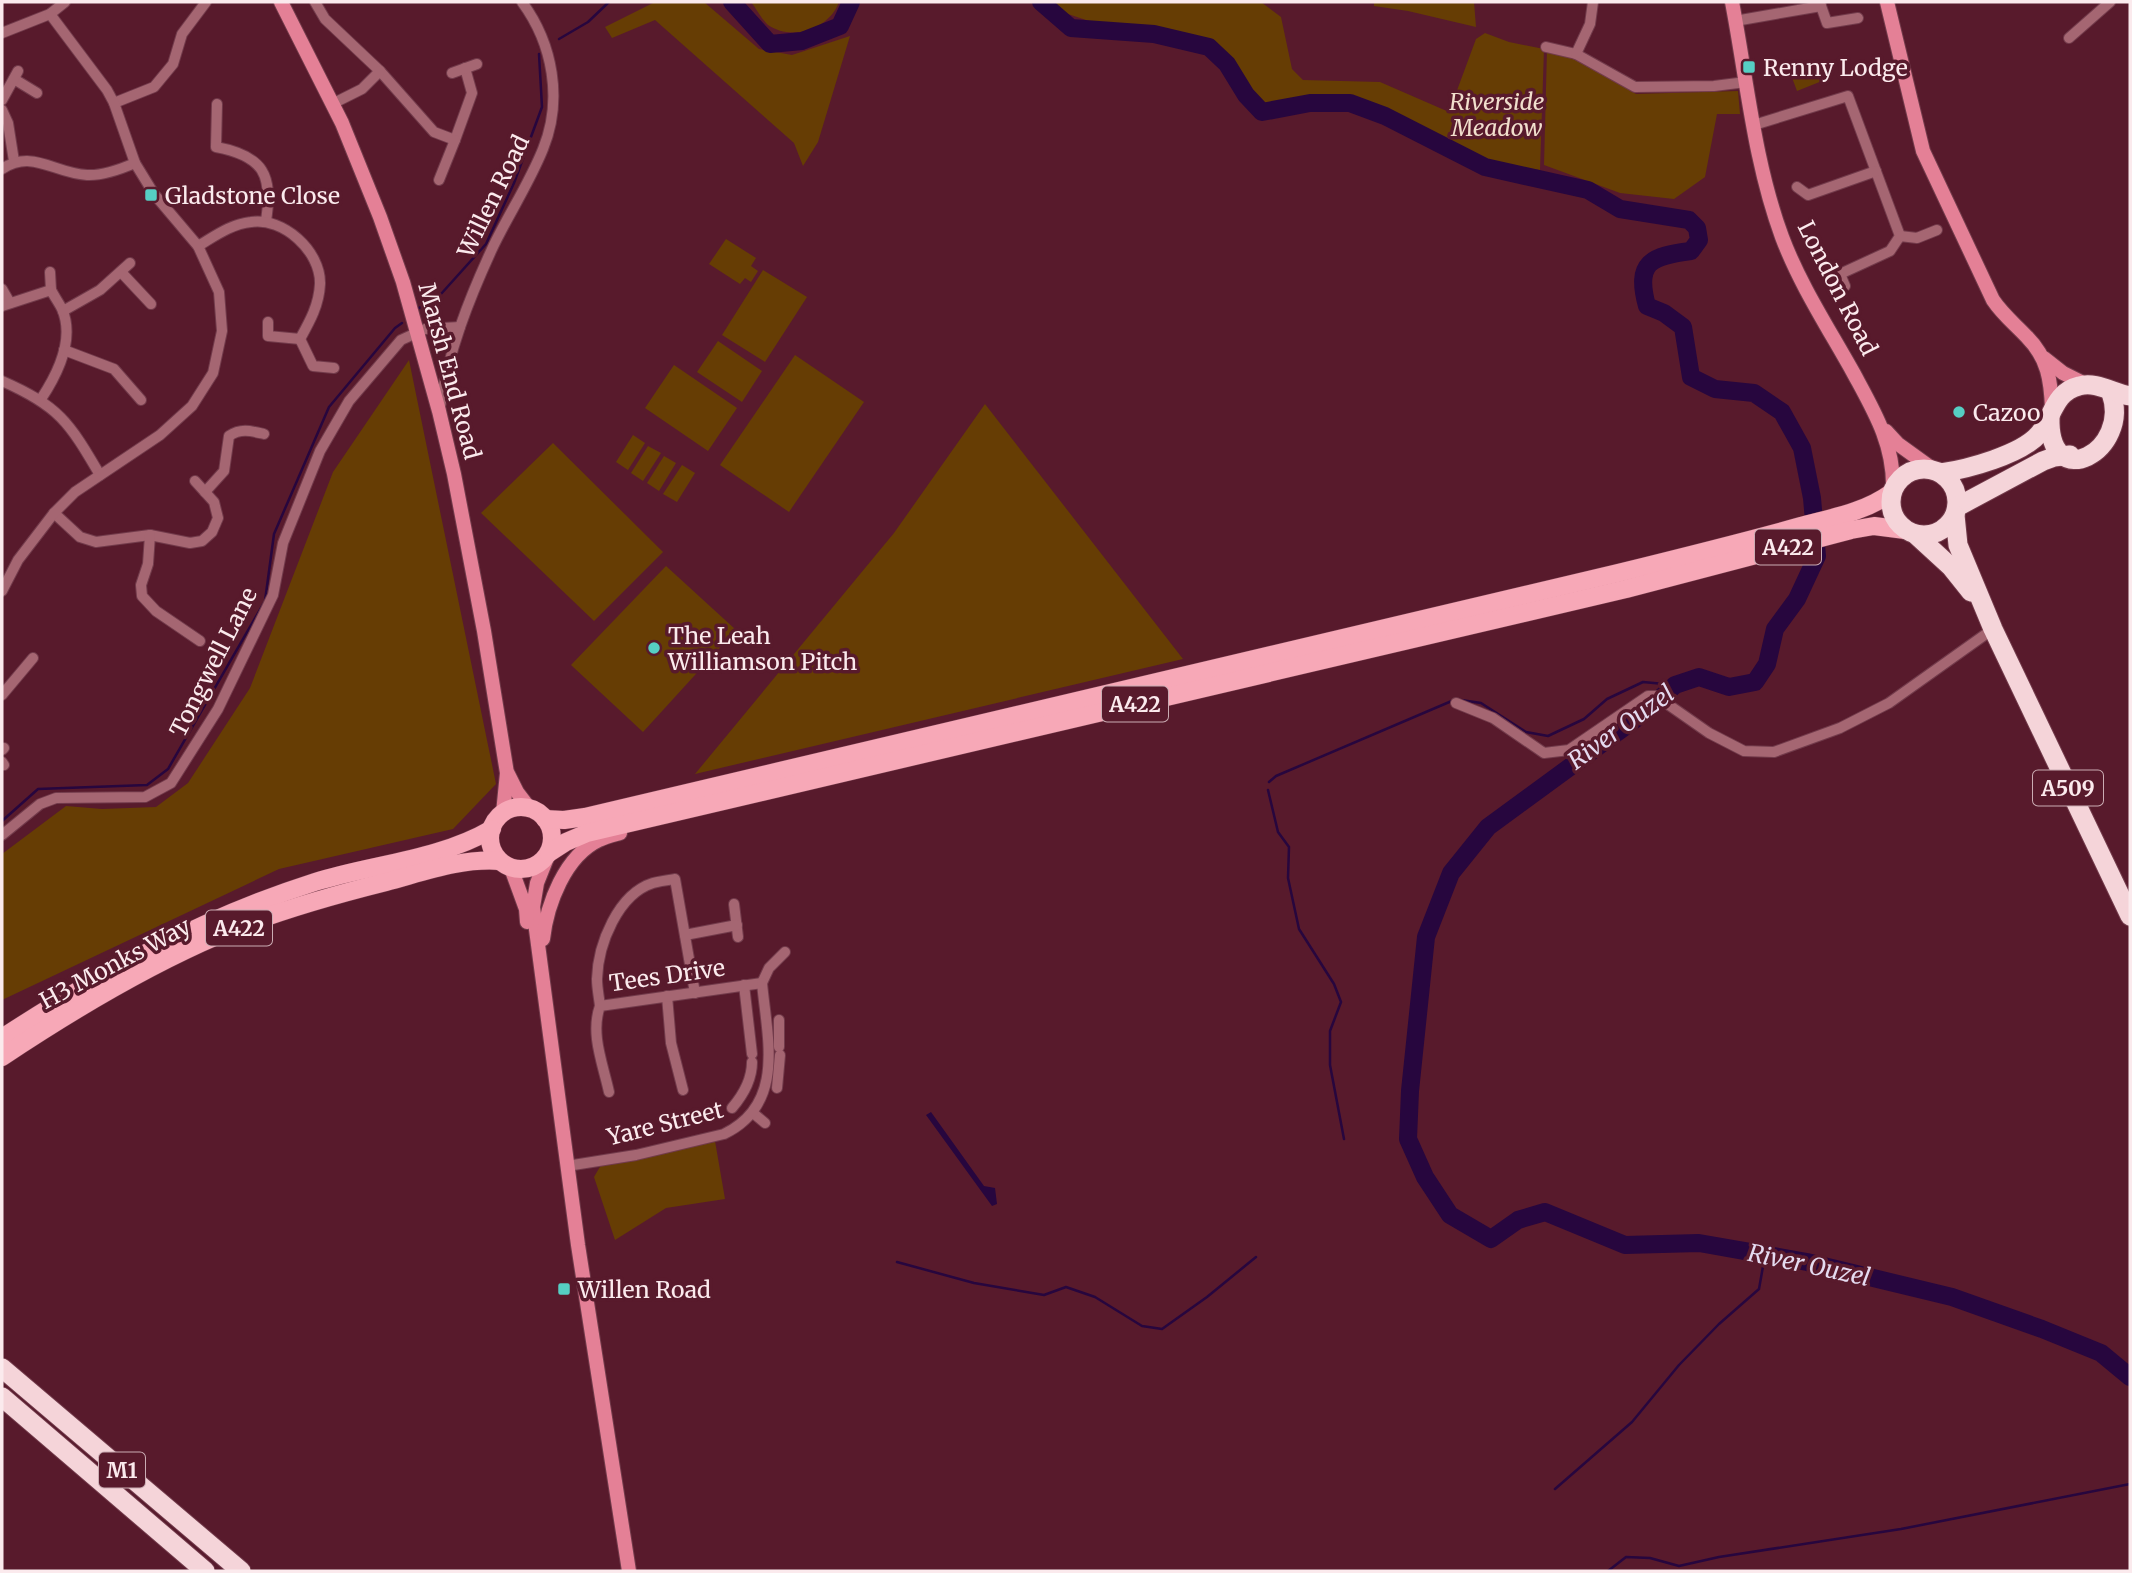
<svg xmlns="http://www.w3.org/2000/svg" width="2132" height="1573" viewBox="0 0 2132 1573" font-family="Merriweather,serif">
<style>
.green{fill:#663d04}
.water{fill:#27063e}
.lines{fill:none;stroke-linecap:round;stroke-linejoin:round}
.stream{stroke:#27063e;stroke-width:2.5}
.river{stroke:#27063e;stroke-width:18}
.street-casing{stroke:#723b4b;stroke-width:12}
.secondary-casing{stroke:#723b4b;stroke-width:16}
.primary-casing{stroke:#723b4b;stroke-width:19}
.highway-casing{stroke:#723b4b;stroke-width:21}
.street{stroke:#a56672;stroke-width:10}
.secondary{stroke:#e48096;stroke-width:14}
.primary{stroke:#f7a8b7;stroke-width:18}
.highway{stroke:#f5d4d9;stroke-width:19}
.poi-dot{fill:#56cec3;stroke:#581a2c;stroke-width:2.5}
.labels{text-anchor:middle;dominant-baseline:central;stroke-width:7;stroke-linejoin:round;paint-order:stroke}
.shield{fill:#581a2c;stroke:#caacb3;stroke-width:2}
.shield-label{font-size:21px;font-weight:bold;fill:#fbeaed}
.poi-label{font-size:23px;fill:#fbeaed;stroke:#581a2c;text-anchor:start}
.park-label{font-size:23px;font-style:italic;fill:#f1dfcd;stroke:#581a2c}
.street-label{font-size:23px;fill:#fbeaed;stroke:#581a2c}
.water-label{font-size:24px;font-style:italic;fill:#e5dbf0;stroke:#581a2c}
</style>
<rect width="100%" height="100%" fill="#581a2c"/>
<g class="green">
<polygon points="655,2 704,2 759,49 792,55 850,36 818,142 803,166 794,143 655,20 612,38 605,27"/>
<path d="M 751,2 L 839,2 C 830,28 793,42 768,25 C 762,20 756,8 751,2 Z"/>
<polygon points="1054,2 1261,2 1281,17 1292,69 1303,80 1380,82 1449,112 1476,39 1485,33 1509,42 1544,49 1540,170 1490,162 1444,138 1356,99 1312,98 1272,105 1261,102 1221,48 1181,33 1089,21 1065,13"/>
<polygon points="1374,2 1474,2 1476,27 1408,11 1374,6"/>
<polygon points="1547,50 1574,58 1636,94 1738,91 1740,114 1717,114 1705,177 1674,199 1620,193 1544,165"/>
<polygon points="1815,61 1822,81 1797,91 1788,67"/>
<polygon points="726,239 756,258 751,266 758,271 751,282 745,278 740,284 709,264"/>
<polygon points="763,270 807,297 765,362 722,335"/>
<polygon points="718,341 762,371 742,402 697,372"/>
<polygon points="795,355 864,402 789,512 720,465"/>
<polygon points="409,360 496,784 453,829 279,869 2,1000 2,854 66,806 102,809 156,807 188,783 250,688 333,472"/>
<polygon points="674,365 737,408 708,451 645,408"/>
<polygon points="985,404 1183,659 695,774 894,533"/>
<polygon points="633,435 645,443 628,470 616,462"/>
<polygon points="553,443 663,552 594,621 481,513"/>
<polygon points="648,446 661,453 643,481 631,473"/>
<polygon points="664,456 676,463 659,491 647,483"/>
<polygon points="682,465 695,473 677,502 663,494"/>
<polygon points="666,566 736,630 643,732 571,665"/>
<polygon points="715,1141 725,1199 666,1208 615,1240 594,1177 601,1165"/>
</g>
<polygon class="water" points="931,1112 984,1186 995,1188 997,1204 992,1206 926,1115"/>
<g class="lines">
<g class="stream">
<polyline points="559,39 588,22 609,2"/>
<polyline points="419,308 441,294 486,244 514,183 542,107 539,54"/>
<polyline points="1461,700 1481,703 1526,732 1548,736 1584,719 1607,699 1643,682 1675,685"/>
<polyline points="1269,782 1276,776 1454,700"/>
<polyline points="1268,790 1278,832 1289,847 1288,878 1299,929 1334,984 1341,1002 1330,1031 1330,1065 1344,1139"/>
<polyline points="2,821 38,789 147,785 168,769 265,601 274,534 329,407 395,328 402,323"/>
<polyline points="897,1262 974,1283 1044,1295 1066,1287 1095,1297 1142,1326 1162,1329 1207,1297 1256,1257"/>
<polyline points="1555,1489 1632,1422 1679,1365 1719,1324 1759,1289 1765,1255"/>
<polyline points="1608,1571 1626,1557 1650,1558 1679,1566 1719,1557 1901,1529 2130,1484"/>
</g>
<g class="river">
<polyline points="732,2 770,44 802,41 840,26 851,2"/>
<path d="M 1041,2 L 1071,28 L 1154,34 L 1209,47 L 1227,64 L 1246,95 L 1262,112 L 1310,103 L 1350,103 L 1385,116 L 1485,167 L 1588,190 L 1620,209 L 1689,220 L 1697,228 L 1699,240 L 1691,251 C 1651,256 1635,262 1647,306 L 1664,313 L 1683,327 L 1691,377 L 1715,389 L 1754,393 L 1782,412 L 1802,448 L 1812,498 L 1817,556 L 1797,599 L 1775,629 L 1767,664 L 1755,682 L 1729,687 L 1699,677 L 1675,685 L 1645,712 L 1488,827 L 1451,873 L 1426,937 L 1410,1091 L 1408,1139 L 1425,1177 L 1450,1215 L 1491,1239 L 1518,1220 L 1545,1212 L 1625,1245 L 1699,1243 L 1807,1262 L 1952,1297 L 2042,1329 L 2101,1353 L 2130,1377"/>
</g>
<g class="street-casing">
<g id="street">
<polyline points="315,2 325,19 380,71 434,132 455,140 472,93 465,68"/>
<polyline points="1821,6 1827,23 1858,18"/>
<polyline points="1735,21 1821,6 1820,2"/>
<polyline points="2,33 50,14 65,2"/>
<polyline points="2069,38 2110,2"/>
<polyline points="1546,47 1576,54 1635,87 1714,86 1746,82"/>
<polyline points="1576,54 1590,24 1593,2"/>
<polyline points="452,73 477,64"/>
<polyline points="14,79 37,93"/>
<polyline points="2,100 18,71"/>
<polyline points="114,103 154,87 173,64 182,34 206,2"/>
<path d="M 217,104 L 216,147 C 264,156 273,175 266,221"/>
<polyline points="332,104 362,89 380,71"/>
<polyline points="2,110 8,123 14,161"/>
<polyline points="1754,125 1848,96 1900,236 1890,251 1840,274 1845,286"/>
<path d="M 2,169 C 33,149 53,173 87,175 C 103,176 121,169 135,163"/>
<polyline points="439,180 455,140"/>
<polyline points="1797,187 1808,195 1876,171"/>
<polyline points="1900,236 1917,238 1937,230"/>
<path d="M 198,246 C 215,236 231,224 251,222 C 283,217 321,251 320,284 C 319,305 310,321 300,339 L 313,366 L 334,368"/>
<polyline points="50,272 51,290"/>
<polyline points="121,272 151,304"/>
<polyline points="2,289 10,303"/>
<path d="M 2,306 L 51,290 C 54,296 59,303 62,309 C 75,339 57,375 41,399"/>
<polyline points="63,311 100,290 130,263"/>
<polyline points="268,322 268,336 300,339"/>
<polyline points="64,350 114,369 141,400"/>
<path d="M 2,381 C 59,406 69,422 100,475"/>
<path d="M 440,407 C 448,352 469,299 492,249 C 508,215 529,184 543,149 C 563,100 553,44 522,2"/>
<path d="M 205,492 L 224,471 L 229,436 C 241,428 251,431 264,434"/>
<polyline points="54,513 80,537 96,542 150,535 190,543 202,541 212,532 218,518 214,502 195,481"/>
<polyline points="150,535 148,564 141,585 142,596 156,611 200,641"/>
<polyline points="2,591 18,560 54,513 75,492 160,435 192,406 213,373 222,331 219,292 198,246 154,194 135,163 114,103 107,90 50,14"/>
<polyline points="2,695 33,658"/>
<polyline points="1456,703 1493,718 1544,753 1569,750 1648,696 1656,696 1709,733 1744,751 1774,752 1840,728 1889,703 1993,629"/>
<polyline points="2,750 4,748"/>
<polyline points="2,762 4,765"/>
<polyline points="2,835 40,804 56,798 145,797 171,783 218,709 273,595 283,543 320,451 349,401 401,340 425,329 460,327"/>
<polyline points="734,904 738,937"/>
<polyline points="685,935 737,925"/>
<polyline points="762,983 769,968 785,952"/>
<polyline points="744,985 752,1054"/>
<polyline points="667,996 671,1043 683,1090"/>
<path d="M 600,1006 C 599,997 597,988 597,979 C 598,944 618,894 653,883 C 660,881 668,880 675,879 L 695,993"/>
<polyline points="779,1020 779,1047"/>
<polyline points="777,1088 780,1055"/>
<path d="M 609,1092 C 603,1064 590,1034 600,1006 L 762,983"/>
<path d="M 732,1108 C 744,1094 752,1080 752,1062"/>
<polyline points="753,1113 765,1123"/>
<path d="M 567,1166 L 636,1155 L 724,1134 C 786,1104 767,1038 762,983"/>
</g>
</g>
<g class="secondary-casing">
<g id="secondary">
<polyline points="281,2 342,123 380,217 403,282 439,411 454,474 484,631 507,773 503,813"/>
<path d="M 1732,2 C 1747,80 1754,161 1782,237 C 1800,285 1829,329 1854,374 C 1874,411 1894,444 1893,488"/>
<path d="M 1887,2 L 1923,151 L 1993,300 C 2003,315 2015,324 2027,337 C 2048,358 2051,381 2052,409"/>
<polyline points="2044,358 2063,373 2087,385"/>
<polyline points="1886,431 1898,444 1934,470"/>
<polyline points="508,774 517,792 530,809"/>
<polyline points="549,853 537,883 533,907 578,1245 629,1571"/>
<polyline points="511,868 526,909 527,922"/>
<path d="M 543,939 C 547,904 565,856 599,840 C 605,837 613,835 620,833"/>
</g>
</g>
<g class="primary-casing">
<g id="primary">
<circle cx="521" cy="838" r="31"/>
<path d="M 545,819 L 564,820 L 585,817 L 1618,573 C 1679,558 1740,543 1801,526 C 1831,518 1865,512 1891,493"/>
<polyline points="549,853 566,842 587,833 1626,589 1851,530 1874,526 1905,530"/>
<path d="M 2,1038 C 100,974 202,918 315,882 C 373,864 439,860 492,829"/>
<path d="M 2,1057 C 71,1011 142,968 219,935 C 273,912 330,896 386,882 C 424,872 461,858 500,861"/>
</g>
</g>
<g class="highway-casing">
<g id="highway">
<path d="M 2050,417 C 2048,497 2132,450 2111,393"/>
<circle cx="1924" cy="502" r="33"/>
<path d="M 1941,473 C 1967,469 2021,455 2039,434 C 2053,417 2054,392 2079,386 C 2096,381 2113,393 2130,396"/>
<polyline points="1957,507 2043,461 2054,457 2070,455"/>
<polyline points="1955,515 1958,545 1993,629 2130,916"/>
<polyline points="1915,534 1951,567 1971,592"/>
<polyline points="2,1368 241,1571"/>
<polyline points="2,1397 205,1571"/>
</g>
</g>
<use href="#street" class="street"/>
<use href="#secondary" class="secondary"/>
<use href="#primary" class="primary"/>
<use href="#highway" class="highway"/>
</g>
<g class="poi-dot">
<rect x="1742" y="60" width="14" height="14" rx="3.5"/>
<rect x="144" y="188" width="14" height="14" rx="3.5"/>
<circle cx="1959" cy="412" r="7"/>
<circle cx="654" cy="648" r="7"/>
<rect x="557" y="1282" width="14" height="14" rx="3.5"/>
</g>
<g class="labels">
<g class="shield">
<rect x="1755" y="529.5" width="66" height="35" rx="5"/>
<rect x="1102" y="686.5" width="66" height="35" rx="5"/>
<rect x="2033" y="770.5" width="70" height="35" rx="5"/>
<rect x="206" y="910.5" width="66" height="35" rx="5"/>
<rect x="99" y="1452.5" width="46" height="35" rx="5"/>
</g>
<g class="shield-label">
<text x="1788" y="547">A422</text>
<text x="1135" y="704">A422</text>
<text x="2068" y="788">A509</text>
<text x="239" y="928">A422</text>
<text x="122" y="1470">M1</text>
</g>
<g class="poi-label">
<text x="1763" y="67">Renny Lodge</text>
<text x="165" y="195">Gladstone Close</text>
<text x="1973" y="412">Cazoo</text>
<text x="668" y="635">The Leah<tspan x="668" dy="26">Williamson Pitch</tspan></text>
<text x="578" y="1289">Willen Road</text>
</g>
<g class="park-label">
<text x="1497" y="101">Riverside<tspan x="1497" dy="26">Meadow</tspan></text>
</g>
<g class="street-label">
<text transform="translate(493 196) rotate(-64)">Willen Road</text>
<text transform="translate(1838 288) rotate(63)">London Road</text>
<text transform="translate(450 371) rotate(75)">Marsh End Road</text>
<text transform="translate(213 662) rotate(-63)">Tongwell Lane</text>
<text transform="translate(115 963) rotate(-28)">H3 Monks Way</text>
<text transform="translate(667 975) rotate(-8)">Tees Drive</text>
<text transform="translate(665 1123) rotate(-14)">Yare Street</text>
</g>
<g class="water-label">
<text transform="translate(1621 727) rotate(-36)">River Ouzel</text>
<text transform="translate(1809 1265) rotate(12)">River Ouzel</text>
</g>
</g>
<rect width="2132" height="1573" fill="none" stroke="#fbeaed" stroke-width="7"/>
</svg>
